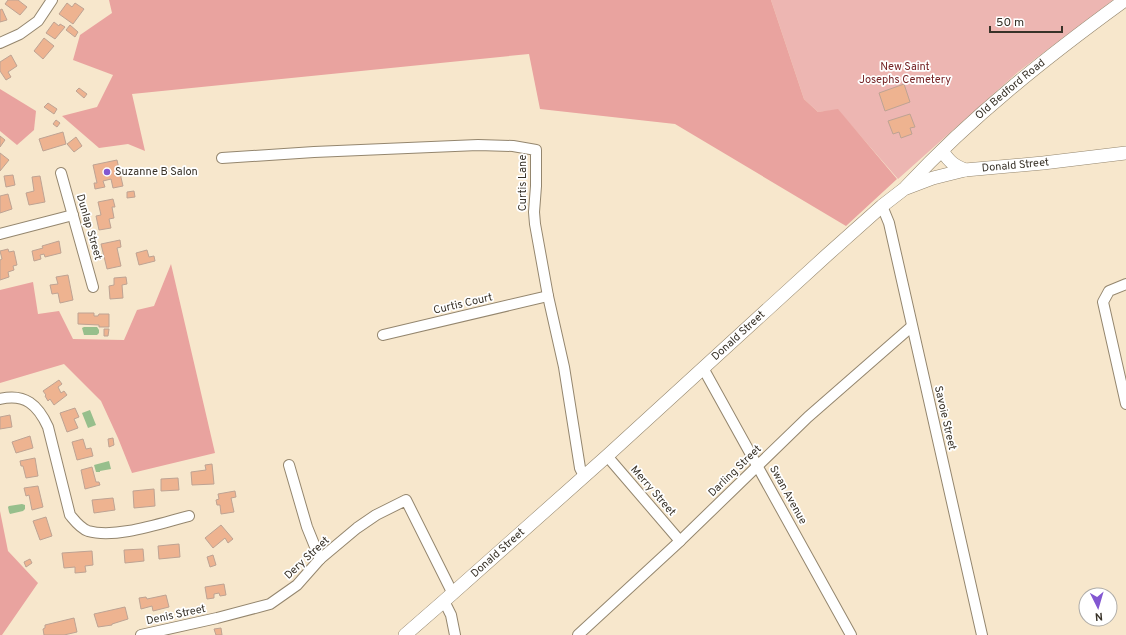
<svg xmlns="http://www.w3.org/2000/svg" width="1126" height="635" viewBox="0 0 1126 635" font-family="Overpass,sans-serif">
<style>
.green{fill:#edb6b2}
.forest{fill:#e9a39f}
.water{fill:#97bf8c}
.building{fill:#eeb390;stroke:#bea393}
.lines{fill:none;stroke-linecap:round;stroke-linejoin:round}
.minor-casing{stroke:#94866e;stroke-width:12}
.tertiary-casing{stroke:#94866e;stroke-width:14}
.minor{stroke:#fff;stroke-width:10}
.tertiary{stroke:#fff;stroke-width:13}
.poi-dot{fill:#8257d1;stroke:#fff;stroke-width:1.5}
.labels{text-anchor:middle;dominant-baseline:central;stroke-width:3.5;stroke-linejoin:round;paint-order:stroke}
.park-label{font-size:11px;fill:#752426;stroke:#fff}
.street-label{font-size:11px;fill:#383228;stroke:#fff}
.poi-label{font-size:11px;fill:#383228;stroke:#fff;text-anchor:start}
</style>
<rect width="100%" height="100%" fill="#f7e7cc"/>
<polygon class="green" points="771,0 1113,0 1018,72 898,179 838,110 818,112 804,99"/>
<g class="forest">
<polygon points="109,0 771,0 804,99 818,112 838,109 897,179 846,226 675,124 540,109 529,54 132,94 145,151 128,144 99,148 62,116 97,107 113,75 73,60 80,35 112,13"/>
<polygon points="0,89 36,111 34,130 17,145 0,131"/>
<polygon points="171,264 215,453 132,473 118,438 101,401 64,364 0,383 0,290 33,282 38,314 59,311 73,339 124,340 137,310 154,306"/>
<polygon points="0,511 8,551 38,583 2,635 0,635"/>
</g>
<g class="water">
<polygon points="84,327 97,327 99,330 99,333 97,335 84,335 82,328"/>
<polygon points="90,410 96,425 88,428 82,413"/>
<polygon points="109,461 111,469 100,471 100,472 96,472 94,465"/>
<polygon points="22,504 25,505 25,509 23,511 10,514 9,512 8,507 9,506"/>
</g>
<g class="building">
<polygon points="8,0 18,0 27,7 20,15 5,4"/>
<polygon points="67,3 72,7 75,3 84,9 73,24 59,14"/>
<polygon points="2,9 7,20 0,22 0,10"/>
<polygon points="54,22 59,26 60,24 65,27 55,39 46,33"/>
<polygon points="70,25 78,32 75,37 66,30"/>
<polygon points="44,38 54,46 43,59 34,51"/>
<polygon points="11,55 17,66 8,72 11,77 6,80 0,71 0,62"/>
<polygon points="904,84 910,102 885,111 879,93"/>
<polygon points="79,88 87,94 84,98 76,91"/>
<polygon points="48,103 57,109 54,114 44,107"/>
<polygon points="910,114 915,127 910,128 912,134 901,138 899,132 893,134 888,121"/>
<polygon points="56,120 60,123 57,127 53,124"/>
<polygon points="63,132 66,144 43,151 39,139"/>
<polygon points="0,136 5,140 0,147"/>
<polygon points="76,137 82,146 74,152 67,144"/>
<polygon points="0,153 9,160 0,171"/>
<polygon points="117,160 123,186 113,188 111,179 103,181 105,187 95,189 94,183 97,183 93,165"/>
<polygon points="13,175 15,185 6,187 4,176"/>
<polygon points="40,176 45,202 29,205 26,193 34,191 32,177"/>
<polygon points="134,191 135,197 127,198 127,192"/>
<polygon points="8,194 12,209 0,213 0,196"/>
<polygon points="113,199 115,207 112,207 114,218 109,219 111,228 99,230 96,216 101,215 98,202"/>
<polygon points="120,240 121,247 117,248 121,266 107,269 101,244"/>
<polygon points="59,241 61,253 45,257 44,254 40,255 41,259 34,261 32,251 43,248 42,246"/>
<polygon points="8,249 9,252 14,251 17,265 13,266 14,270 8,272 9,277 0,280 0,260 2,259 0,251"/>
<polygon points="147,250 149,257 154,256 155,261 139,265 136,253"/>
<polygon points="68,275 73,300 60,303 58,293 52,294 50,285 58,284 56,277"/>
<polygon points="126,277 127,284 122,285 123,298 110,299 109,286 114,285 114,278"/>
<polygon points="78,313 94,313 94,316 98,316 99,314 109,314 109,327 99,327 99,325 78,324"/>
<polygon points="104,329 109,329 108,336 104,336"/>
<polygon points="59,380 62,384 58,387 61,393 64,391 67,395 54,405 50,399 48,401 45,396 46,395 43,391"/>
<polygon points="75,408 79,417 74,419 78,428 67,432 60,413"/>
<polygon points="10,415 12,427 0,429 0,417"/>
<polygon points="30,436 33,448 16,453 12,442"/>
<polygon points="113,438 114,445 109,447 108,439"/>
<polygon points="83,439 86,449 91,448 93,456 77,460 72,442"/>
<polygon points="35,458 38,476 26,478 23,466 21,466 20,461"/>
<polygon points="212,464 214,484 192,485 191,472 206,470 205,465"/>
<polygon points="92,467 96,482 99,482 100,485 85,489 81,470"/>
<polygon points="178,478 179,490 161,491 161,479"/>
<polygon points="38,486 43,507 32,510 29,495 26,496 24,488"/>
<polygon points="154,489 155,506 134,508 133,491"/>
<polygon points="235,491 236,497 231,498 234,512 221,514 220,505 217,505 216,500 219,499 218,494"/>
<polygon points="113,498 115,510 94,513 92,500"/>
<polygon points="46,517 52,536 40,540 33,521"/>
<polygon points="221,525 233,539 228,543 225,538 213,548 205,538"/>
<polygon points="179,544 180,557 159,559 158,546"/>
<polygon points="143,549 144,561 125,563 124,550"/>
<polygon points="92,551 93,565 85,566 86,572 75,573 75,567 64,568 62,553"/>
<polygon points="213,555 216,565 210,567 207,557"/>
<polygon points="30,559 32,563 26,567 24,562"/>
<polygon points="224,584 226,595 220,596 219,593 214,594 214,598 207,599 205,587"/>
<polygon points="166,595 169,607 153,611 152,606 141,609 139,598 146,597 147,599"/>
<polygon points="125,607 128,619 112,624 112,625 98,627 94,614"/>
<polygon points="74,618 77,632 64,635 44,635 43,629 45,628 45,625"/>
<polygon points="221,628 222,635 216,635 214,629"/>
</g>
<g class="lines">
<g class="minor-casing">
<g id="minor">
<polyline points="0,43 20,34 38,21 52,0"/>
<polyline points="222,158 314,152 478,145 513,146 536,150 536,186 534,212 535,224 548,296 564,367 580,468 584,476"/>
<polyline points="61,173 93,287"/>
<polyline points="882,206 889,223 982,635"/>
<polyline points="0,234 73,215"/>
<polyline points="1126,284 1109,291 1103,302 1126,404"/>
<polyline points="383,335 548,296"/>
<polyline points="703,368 851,635"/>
<path d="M 0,399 C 25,393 38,405 48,427 L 70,515 C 75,521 80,528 88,531 C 116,539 161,523 189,516"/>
<polyline points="607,456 680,541"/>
<polyline points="289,465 307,527 320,559"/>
<polyline points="444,601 451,615 455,635"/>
<polyline points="141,635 217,618 270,604 297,585 320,559 357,528 376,515 406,500 453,594"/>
<polyline points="578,635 680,541 808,417 911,327"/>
</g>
</g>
<g class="tertiary-casing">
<g id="tertiary">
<path d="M 942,151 C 950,162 953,165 965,170"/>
<path id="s1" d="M 906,187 C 972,116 1048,56 1125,0"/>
<path id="s2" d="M 405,635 L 444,601 L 607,456 L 827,255 L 882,206 L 904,189 L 933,178 L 965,170 L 1043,163 L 1126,153"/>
</g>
</g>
<use href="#minor" class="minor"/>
<use href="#tertiary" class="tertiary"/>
</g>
<circle class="poi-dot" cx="107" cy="172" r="4"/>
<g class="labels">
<g class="park-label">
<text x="905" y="67">New Saint<tspan x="905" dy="13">Josephs Cemetery</tspan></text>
</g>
<g class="street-label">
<text stroke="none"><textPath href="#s1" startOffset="143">Old Bedford Road</textPath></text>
<text stroke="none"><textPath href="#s2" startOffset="784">Donald Street</textPath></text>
<text transform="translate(523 183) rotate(-90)">Curtis Lane</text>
<text transform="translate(89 227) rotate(74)">Dunlap Street</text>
<text transform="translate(463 304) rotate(-13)">Curtis Court</text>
<text stroke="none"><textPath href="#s2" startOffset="448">Donald Street</textPath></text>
<text transform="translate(945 418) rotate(77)">Savoie Street</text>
<text transform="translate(735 471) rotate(-44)">Darling Street</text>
<text transform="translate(653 491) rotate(49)">Merry Street</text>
<text transform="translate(788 495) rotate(61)">Swan Avenue</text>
<text stroke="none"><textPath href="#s2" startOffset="124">Donald Street</textPath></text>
<text transform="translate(307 558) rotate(-43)">Dery Street</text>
<text transform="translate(176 615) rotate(-12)">Denis Street</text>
</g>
<g class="poi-label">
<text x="115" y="172">Suzanne B Salon</text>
</g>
</g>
<g transform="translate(1098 607) rotate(175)"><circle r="19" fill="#ffffff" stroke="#afada9"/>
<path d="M0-3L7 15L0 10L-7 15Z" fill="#8257d1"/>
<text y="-6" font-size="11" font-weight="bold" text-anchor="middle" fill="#383228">N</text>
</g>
<path d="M990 26v6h72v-6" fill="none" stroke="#383228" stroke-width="2"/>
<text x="996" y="26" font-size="12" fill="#383228" stroke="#ffffff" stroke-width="3" paint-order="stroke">50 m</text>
</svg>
